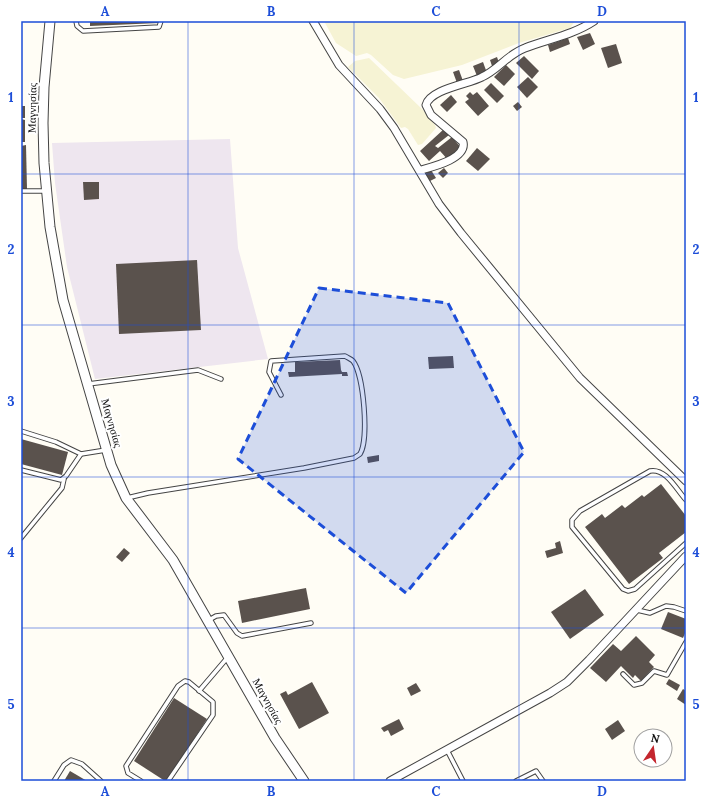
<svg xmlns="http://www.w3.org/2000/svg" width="707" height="802" viewBox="0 0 707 802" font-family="Lora,serif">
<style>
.industrial{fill:#eee6ef}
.farmland{fill:#f6f3d4}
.building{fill:#5a524d}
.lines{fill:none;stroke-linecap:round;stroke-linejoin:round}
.service-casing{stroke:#444;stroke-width:5.5}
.minor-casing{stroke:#444;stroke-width:9}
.tertiary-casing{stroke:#444;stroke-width:11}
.service{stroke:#fff;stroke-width:3.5}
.minor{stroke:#fff;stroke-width:7}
.tertiary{stroke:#fff;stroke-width:9}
.marked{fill:#1d4ed8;fill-opacity:0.2;stroke:#1d4ed8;stroke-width:3;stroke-dasharray:8 5;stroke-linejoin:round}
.grid{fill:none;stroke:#1d4ed8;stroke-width:1;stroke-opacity:0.55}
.labels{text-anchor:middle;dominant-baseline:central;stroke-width:4;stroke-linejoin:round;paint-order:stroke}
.street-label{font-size:11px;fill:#111;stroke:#fff}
.neatline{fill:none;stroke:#1d4ed8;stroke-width:1.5}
.grid-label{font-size:13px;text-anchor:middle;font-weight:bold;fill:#1d4ed8}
</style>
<rect width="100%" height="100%" fill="#fffdf5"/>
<polygon class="industrial" points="230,139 238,248 268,359 95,379 67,267 55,183 52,143"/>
<g class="farmland">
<polygon points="324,21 575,21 570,28 519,43 462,65 404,79 393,75 371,55 367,53 356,56 336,43"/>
<polygon points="369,58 422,109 435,125 436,128 422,144 418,145 408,129 405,127 401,128 379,98 348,67 355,61"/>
</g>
<g class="building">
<polygon points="90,21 159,21 159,23 90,26"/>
<polygon points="590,33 595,44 583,50 577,37"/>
<polygon points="568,38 570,44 550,52 548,45"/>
<polygon points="616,44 622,63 608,68 601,48"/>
<polygon points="524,56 539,71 532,79 516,63"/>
<polygon points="497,57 499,63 492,66 490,60"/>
<polygon points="483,62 487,73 477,76 473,66"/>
<polygon points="506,65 515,74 504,86 494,77"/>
<polygon points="459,70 463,81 457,83 453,72"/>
<polygon points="528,77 538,87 527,98 517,87"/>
<polygon points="491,83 504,96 497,103 484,90"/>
<polygon points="470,92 473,95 477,92 489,106 478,116 465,102 469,99 466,96"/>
<polygon points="451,95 457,102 447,112 440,105"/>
<polygon points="518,102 522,107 517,111 513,106"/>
<rect x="21" y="106" width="4" height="12"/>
<polygon points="21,119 25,120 25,142 21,142"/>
<polygon points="444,129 449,135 435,146 438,148 452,137 462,149 449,161 440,151 429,161 420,151"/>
<polygon points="26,145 27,189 21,189 21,146"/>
<polygon points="477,148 490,159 478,171 466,161"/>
<polygon points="444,168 448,173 443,178 438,173"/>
<polygon points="431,170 436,178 430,181 425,174"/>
<polygon points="83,182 99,182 99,199 84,200"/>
<polygon points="197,260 201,330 119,334 116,264"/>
<polygon points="453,356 454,368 429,369 428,357"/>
<polygon points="340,360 341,370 342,372 347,372 348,376 342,376 342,374 289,377 288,372 295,372 295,362"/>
<polygon points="21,439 68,452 62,475 21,464"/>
<polygon points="379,455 379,461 368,463 367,457"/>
<polygon points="661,484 686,516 686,532 659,553 663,558 629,584 585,527 602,514 605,518 622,505 625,508 642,495 644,497"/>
<polygon points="560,541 563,553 547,558 545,551 556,548 555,543"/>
<polygon points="124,548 130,553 122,562 116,557"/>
<polygon points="306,588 310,609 242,623 238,601"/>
<polygon points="585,589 604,615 570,639 551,612"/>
<polygon points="668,612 686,619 686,631 683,638 661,629"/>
<polygon points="636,636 655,655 649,662 654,667 641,681 635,675 633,678 621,666 606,682 590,668 613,644 621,651"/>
<polygon points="669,679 680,685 677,691 666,684"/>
<polygon points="312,682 329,713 299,729 280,694 286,691 288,695"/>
<polygon points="416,683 421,691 411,696 407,688"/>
<polygon points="683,689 686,691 686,705 677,699"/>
<polygon points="174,698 207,719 167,781 165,781 134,761"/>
<polygon points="399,719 404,729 391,736 388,730 384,732 381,728"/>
<polygon points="618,720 625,731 612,740 605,729"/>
<polygon points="70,771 87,781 64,781"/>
</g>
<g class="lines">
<g class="service-casing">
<g id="service">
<polyline points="76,21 77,26 83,31 159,27 161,21"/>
<polyline points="21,191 46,191"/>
<polyline points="88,384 198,370 221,379"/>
<polyline points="21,431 56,442 81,454 106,450"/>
<polyline points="21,470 61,480 66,476 81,454"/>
<path d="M 127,498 L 148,493 L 304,468 L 354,458 L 360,454 C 369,440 364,375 353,361 C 351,359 348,358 345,356 L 271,361 L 269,372 L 281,395"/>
<path d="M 686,500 C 676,489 666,468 650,471 L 580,511 L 572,520 L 572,527 L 623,589 L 628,591 L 635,589 L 686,543"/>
<polyline points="21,538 62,488 64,479"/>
<polyline points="637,610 650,613 666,606 674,607 686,611"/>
<polyline points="209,620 216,616 224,615 237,633 242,636 311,623"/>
<polyline points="623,674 634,685 642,683 654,671 667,675 686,642"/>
<polyline points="199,691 228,657"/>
<polyline points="447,750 463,781"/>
<polyline points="54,781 64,765 71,760 82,764 101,781"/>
<polyline points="141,781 128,773 126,766 178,686 185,681 189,682 213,702 213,715 168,781"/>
<polyline points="516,781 536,771 543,781"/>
</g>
</g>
<g class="minor-casing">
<g id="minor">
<polyline points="313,21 339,65 380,109 394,128 439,204 461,233 580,378 686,481"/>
<path d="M 421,170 C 432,167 467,159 463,142 L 431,115 L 426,105 C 430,89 469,84 482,77 C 498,70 508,54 525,48 C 548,39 573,35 594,21"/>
<polyline points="390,781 550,693 567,682 589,660 686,556"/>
</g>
</g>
<g class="tertiary-casing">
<polyline id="tertiary" points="50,21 44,87 43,123 44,163 50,227 63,300 111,465 126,498 173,560 275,738 304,781"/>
</g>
<use href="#service" class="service"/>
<use href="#minor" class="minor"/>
<use href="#tertiary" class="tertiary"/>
</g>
<path class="marked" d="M 319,288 L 448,303 L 524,452 L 406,593 L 238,459 Z"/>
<path class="grid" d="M 188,21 L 188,781M 354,21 L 354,781M 519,21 L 519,781M 21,174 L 686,174M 21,325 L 686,325M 21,477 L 686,477M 21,628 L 686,628"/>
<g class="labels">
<g class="street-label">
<text transform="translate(32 108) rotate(-89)">Μαγνησίας</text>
<text transform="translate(112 423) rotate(74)">Μαγνησίας</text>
<text transform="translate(268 701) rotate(61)">Μαγνησίας</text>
</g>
</g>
<rect width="707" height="802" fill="none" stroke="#ffffff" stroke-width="44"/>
<g transform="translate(653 748) rotate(13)"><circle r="19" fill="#ffffff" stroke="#a0a0a0"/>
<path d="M0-3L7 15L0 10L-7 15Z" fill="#c4262e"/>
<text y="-6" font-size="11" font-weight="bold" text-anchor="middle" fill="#111111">N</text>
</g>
<rect x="22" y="22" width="663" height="758" class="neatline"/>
<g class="grid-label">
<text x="105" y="16">A</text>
<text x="271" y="16">B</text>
<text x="436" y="16">C</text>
<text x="602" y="16">D</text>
<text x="11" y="102">1</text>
<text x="696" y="102">1</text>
<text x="11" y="254">2</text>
<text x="696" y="254">2</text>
<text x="11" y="406">3</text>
<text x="696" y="406">3</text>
<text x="11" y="557">4</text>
<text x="696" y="557">4</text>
<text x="11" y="709">5</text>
<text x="696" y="709">5</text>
<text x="105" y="796">A</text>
<text x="271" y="796">B</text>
<text x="436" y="796">C</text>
<text x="602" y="796">D</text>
</g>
</svg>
